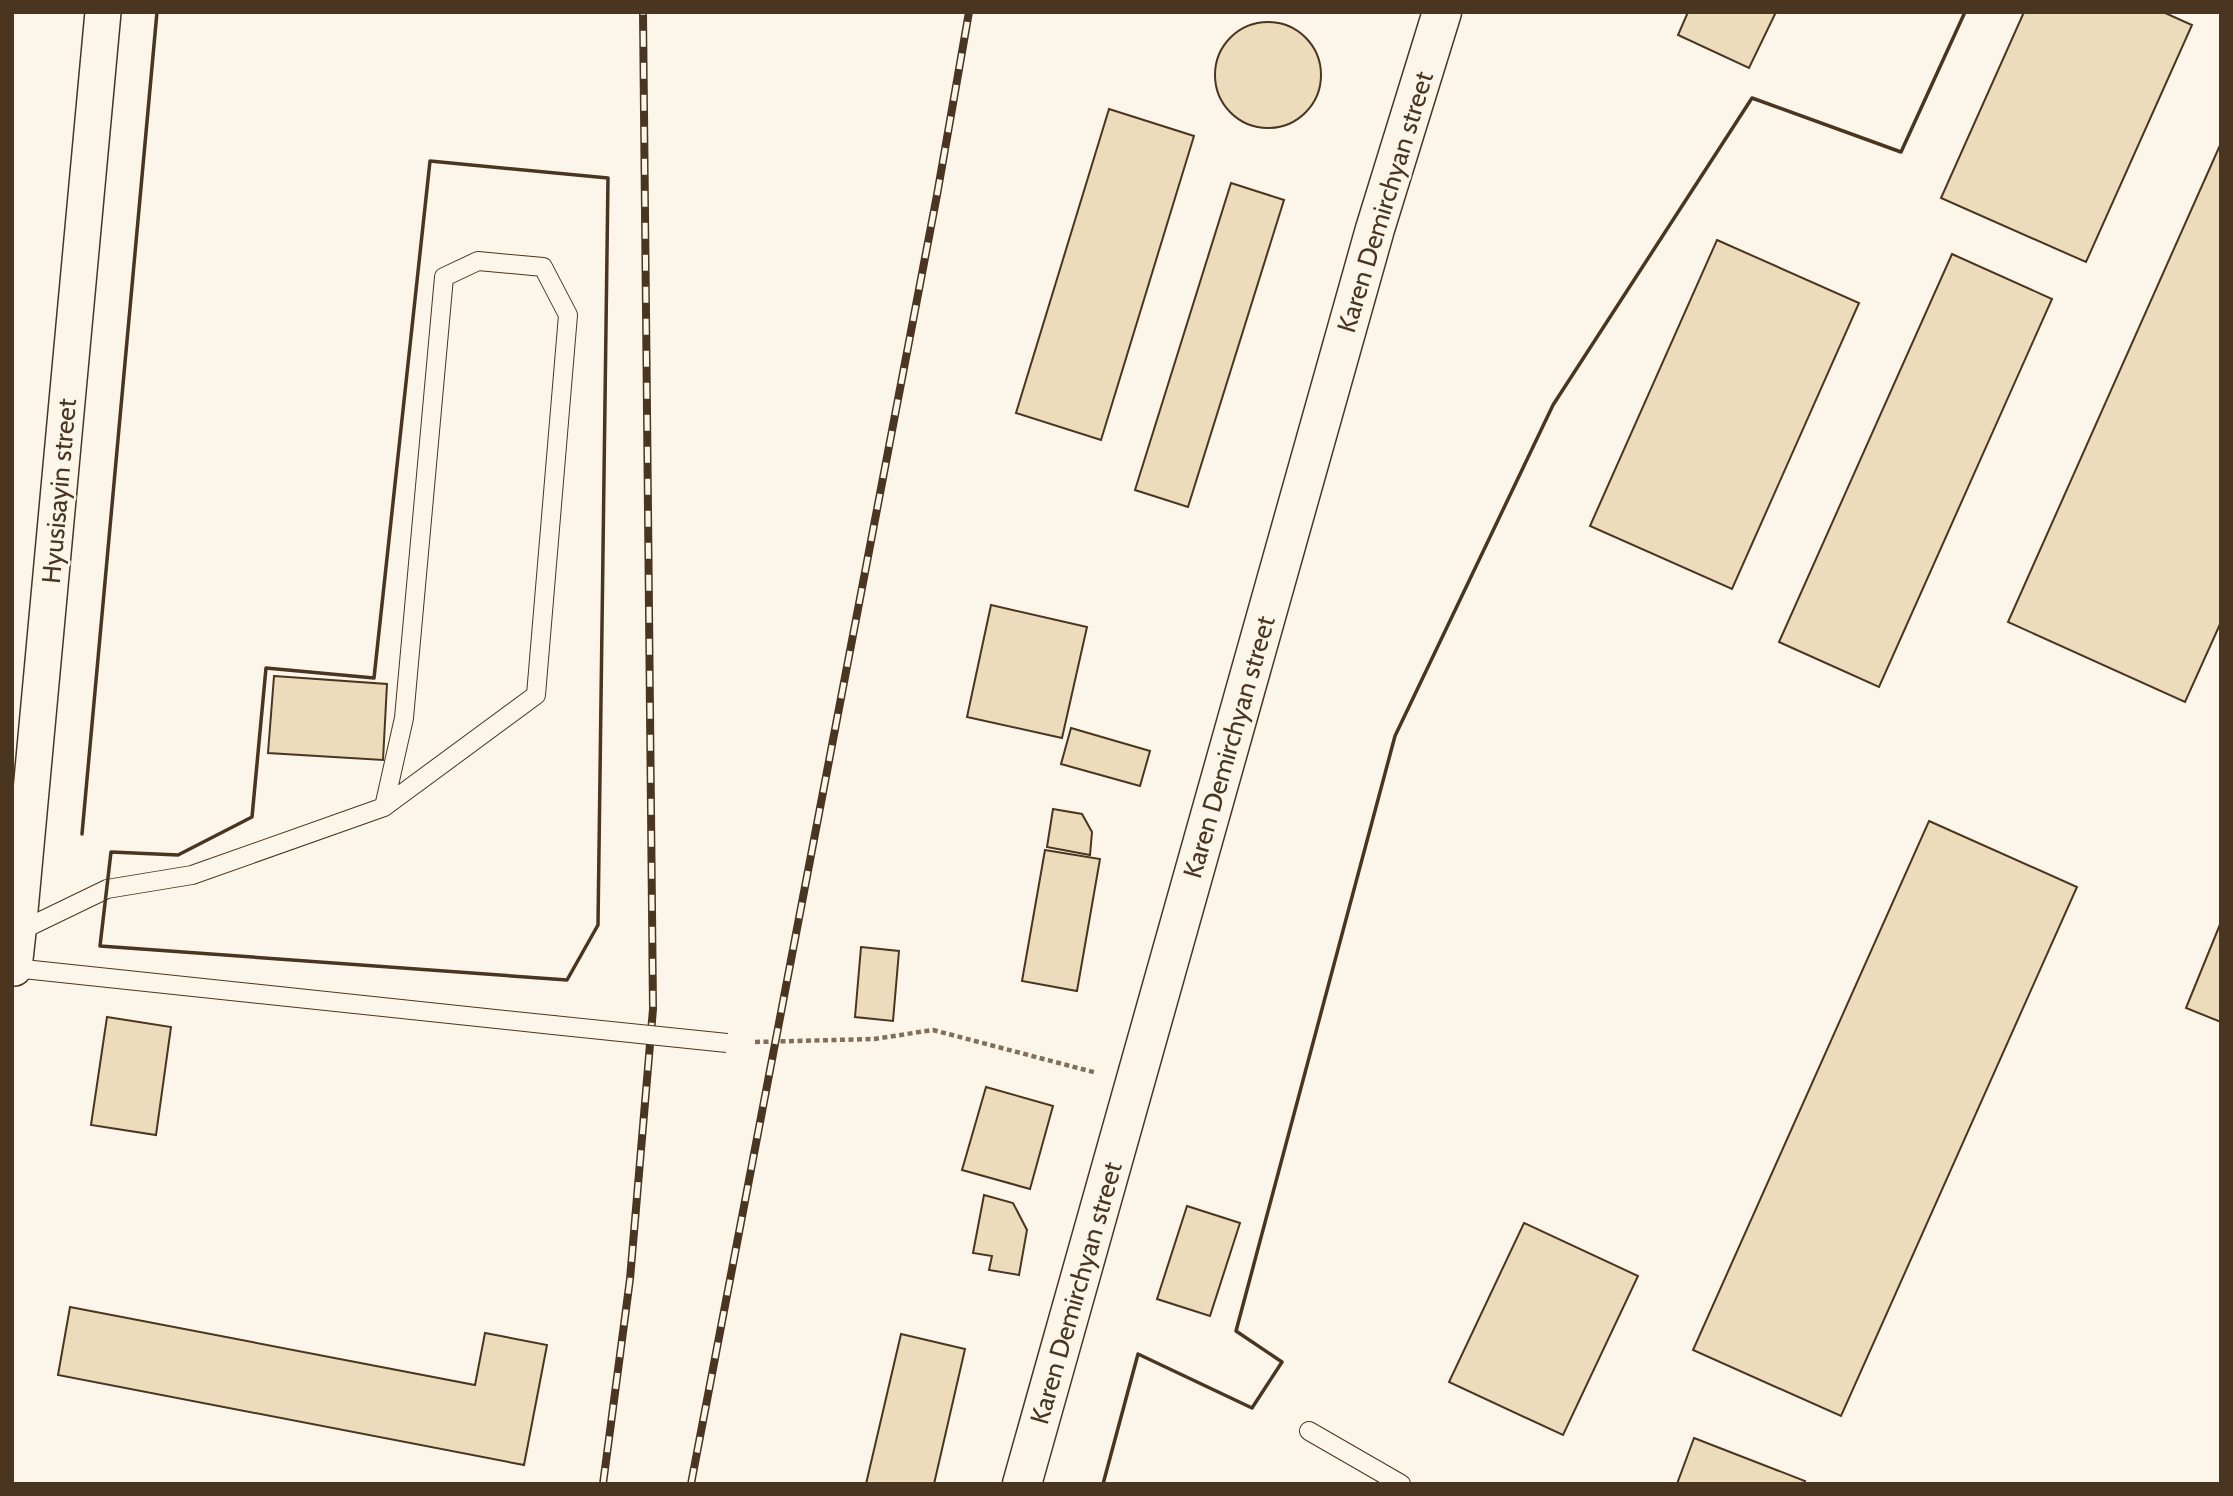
<svg xmlns="http://www.w3.org/2000/svg" width="2233" height="1496" viewBox="0 0 2233 1496" font-family="Cabin,sans-serif">
<style>
.building{fill:#ecdcbc;stroke:#4a3520;stroke-width:2}
.lines{fill:none;stroke-linecap:round;stroke-linejoin:round}
.lane-casing{stroke:#4a3520;stroke-width:20}
.street-casing{stroke:#4a3520;stroke-width:38}
.secondary-casing{stroke:#4a3520;stroke-width:41}
.path{stroke:#7f6f5c;stroke-width:4.5;stroke-dasharray:5 3.5;stroke-linecap:butt}
.lane{stroke:#fbf6e9;stroke-width:18}
.street{stroke:#fbf6e9;stroke-width:35}
.secondary{stroke:#fbf6e9;stroke-width:38}
.rail-casing{stroke:#4a3520;stroke-width:8}
.rail{stroke:#fbf6e9;stroke-width:5;stroke-dasharray:16;stroke-linecap:butt}
.lane-bridge-casing{stroke:#4a3520;stroke-width:20;stroke-linecap:butt}
.lane-bridge{stroke:#fbf6e9;stroke-width:18}
.wall{stroke:#4a3520;stroke-width:3.5}
.labels{text-anchor:middle;dominant-baseline:central;stroke-width:5;stroke-linejoin:round;paint-order:stroke}
.street-label{font-size:26px;fill:#4a3520;stroke:#fbf6e9}
</style>
<rect width="100%" height="100%" fill="#fbf6e9"/>
<g class="building">
<polygon points="1688,12 1776,12 1749,68 1678,35"/>
<polygon points="2024,12 2163,12 2192,25 2086,262 1941,198"/>
<circle cx="1268" cy="75" r="53"/>
<polygon points="1109,109 1194,136 1101,440 1016,413"/>
<polygon points="2221,143 2221,622 2185,702 2008,622"/>
<polygon points="1231,183 1284,200 1188,507 1135,490"/>
<polygon points="1717,240 1859,303 1732,589 1590,526"/>
<polygon points="1952,254 2052,299 1879,687 1779,642"/>
<polygon points="991,605 1087,627 1062,738 967,717"/>
<polygon points="274,676 387,684 383,760 268,753"/>
<polygon points="1071,728 1150,751 1140,786 1061,764"/>
<polygon points="1053,809 1082,814 1092,832 1090,855 1047,847"/>
<polygon points="1929,821 2077,887 1841,1416 1693,1350"/>
<polygon points="1045,850 1100,859 1077,991 1022,981"/>
<polygon points="2221,922 2221,1022 2186,1008"/>
<polygon points="861,947 899,951 893,1021 855,1017"/>
<polygon points="107,1017 171,1027 156,1135 91,1125"/>
<polygon points="986,1087 1053,1106 1030,1189 962,1170"/>
<polygon points="984,1195 1013,1203 1027,1230 1019,1275 989,1270 992,1256 973,1253"/>
<polygon points="1187,1206 1240,1223 1210,1316 1157,1299"/>
<polygon points="1524,1223 1638,1276 1563,1435 1449,1382"/>
<polygon points="70,1307 475,1385 485,1333 547,1345 524,1465 58,1375"/>
<polygon points="901,1334 965,1349 934,1484 866,1484"/>
<polygon points="1694,1438 1805,1481 1804,1484 1677,1484"/>
</g>
<g class="lines">
<g class="lane-casing">
<g id="lane">
<polyline points="18,932 107,889 192,875 384,807 404,718 444,277 478,261 543,267 568,315 536,695 384,807"/>
<polyline points="14,968 553,1025"/>
<polyline points="1309,1431 1401,1484"/>
</g>
</g>
<g class="street-casing">
<polyline id="street" points="12,968 14,968 18,932 103,12"/>
</g>
<g class="secondary-casing">
<polyline id="secondary" points="1022,1484 1375,229 1442,12"/>
</g>
<polyline class="path" points="755,1042 874,1039 933,1030 1097,1073"/>
<use href="#lane" class="lane"/>
<use href="#street" class="street"/>
<use href="#secondary" class="secondary"/>
<g class="rail-casing">
<g id="rail">
<polyline points="603,1484 630,1279 653,1009 643,12"/>
<polyline points="691,1484 937,195 969,12"/>
</g>
</g>
<use href="#rail" class="rail"/>
<g class="lane-bridge-casing">
<polyline id="lane-bridge" points="553,1025 727,1043"/>
</g>
<use href="#lane-bridge" class="lane-bridge"/>
<g class="wall">
<polygon points="430,161 608,178 598,925 567,980 100,946 111,852 178,855 252,817 266,668 374,678"/>
<polyline points="82,834 157,12"/>
<polyline points="1103,1484 1138,1354 1252,1408 1282,1362 1236,1331 1395,736 1553,405 1752,98 1901,152 1965,12"/>
</g>
</g>
<g class="labels">
<g class="street-label">
<text transform="translate(1385 202) rotate(-73)">Karen Demirchyan street</text>
<text transform="translate(59 491) rotate(-85)">Hyusisayin street</text>
<text transform="translate(1229 747) rotate(-74)">Karen Demirchyan street</text>
<text transform="translate(1076 1293) rotate(-74)">Karen Demirchyan street</text>
</g>
</g>
<rect width="2233" height="1496" fill="none" stroke="#4a3520" stroke-width="28"/>
</svg>
